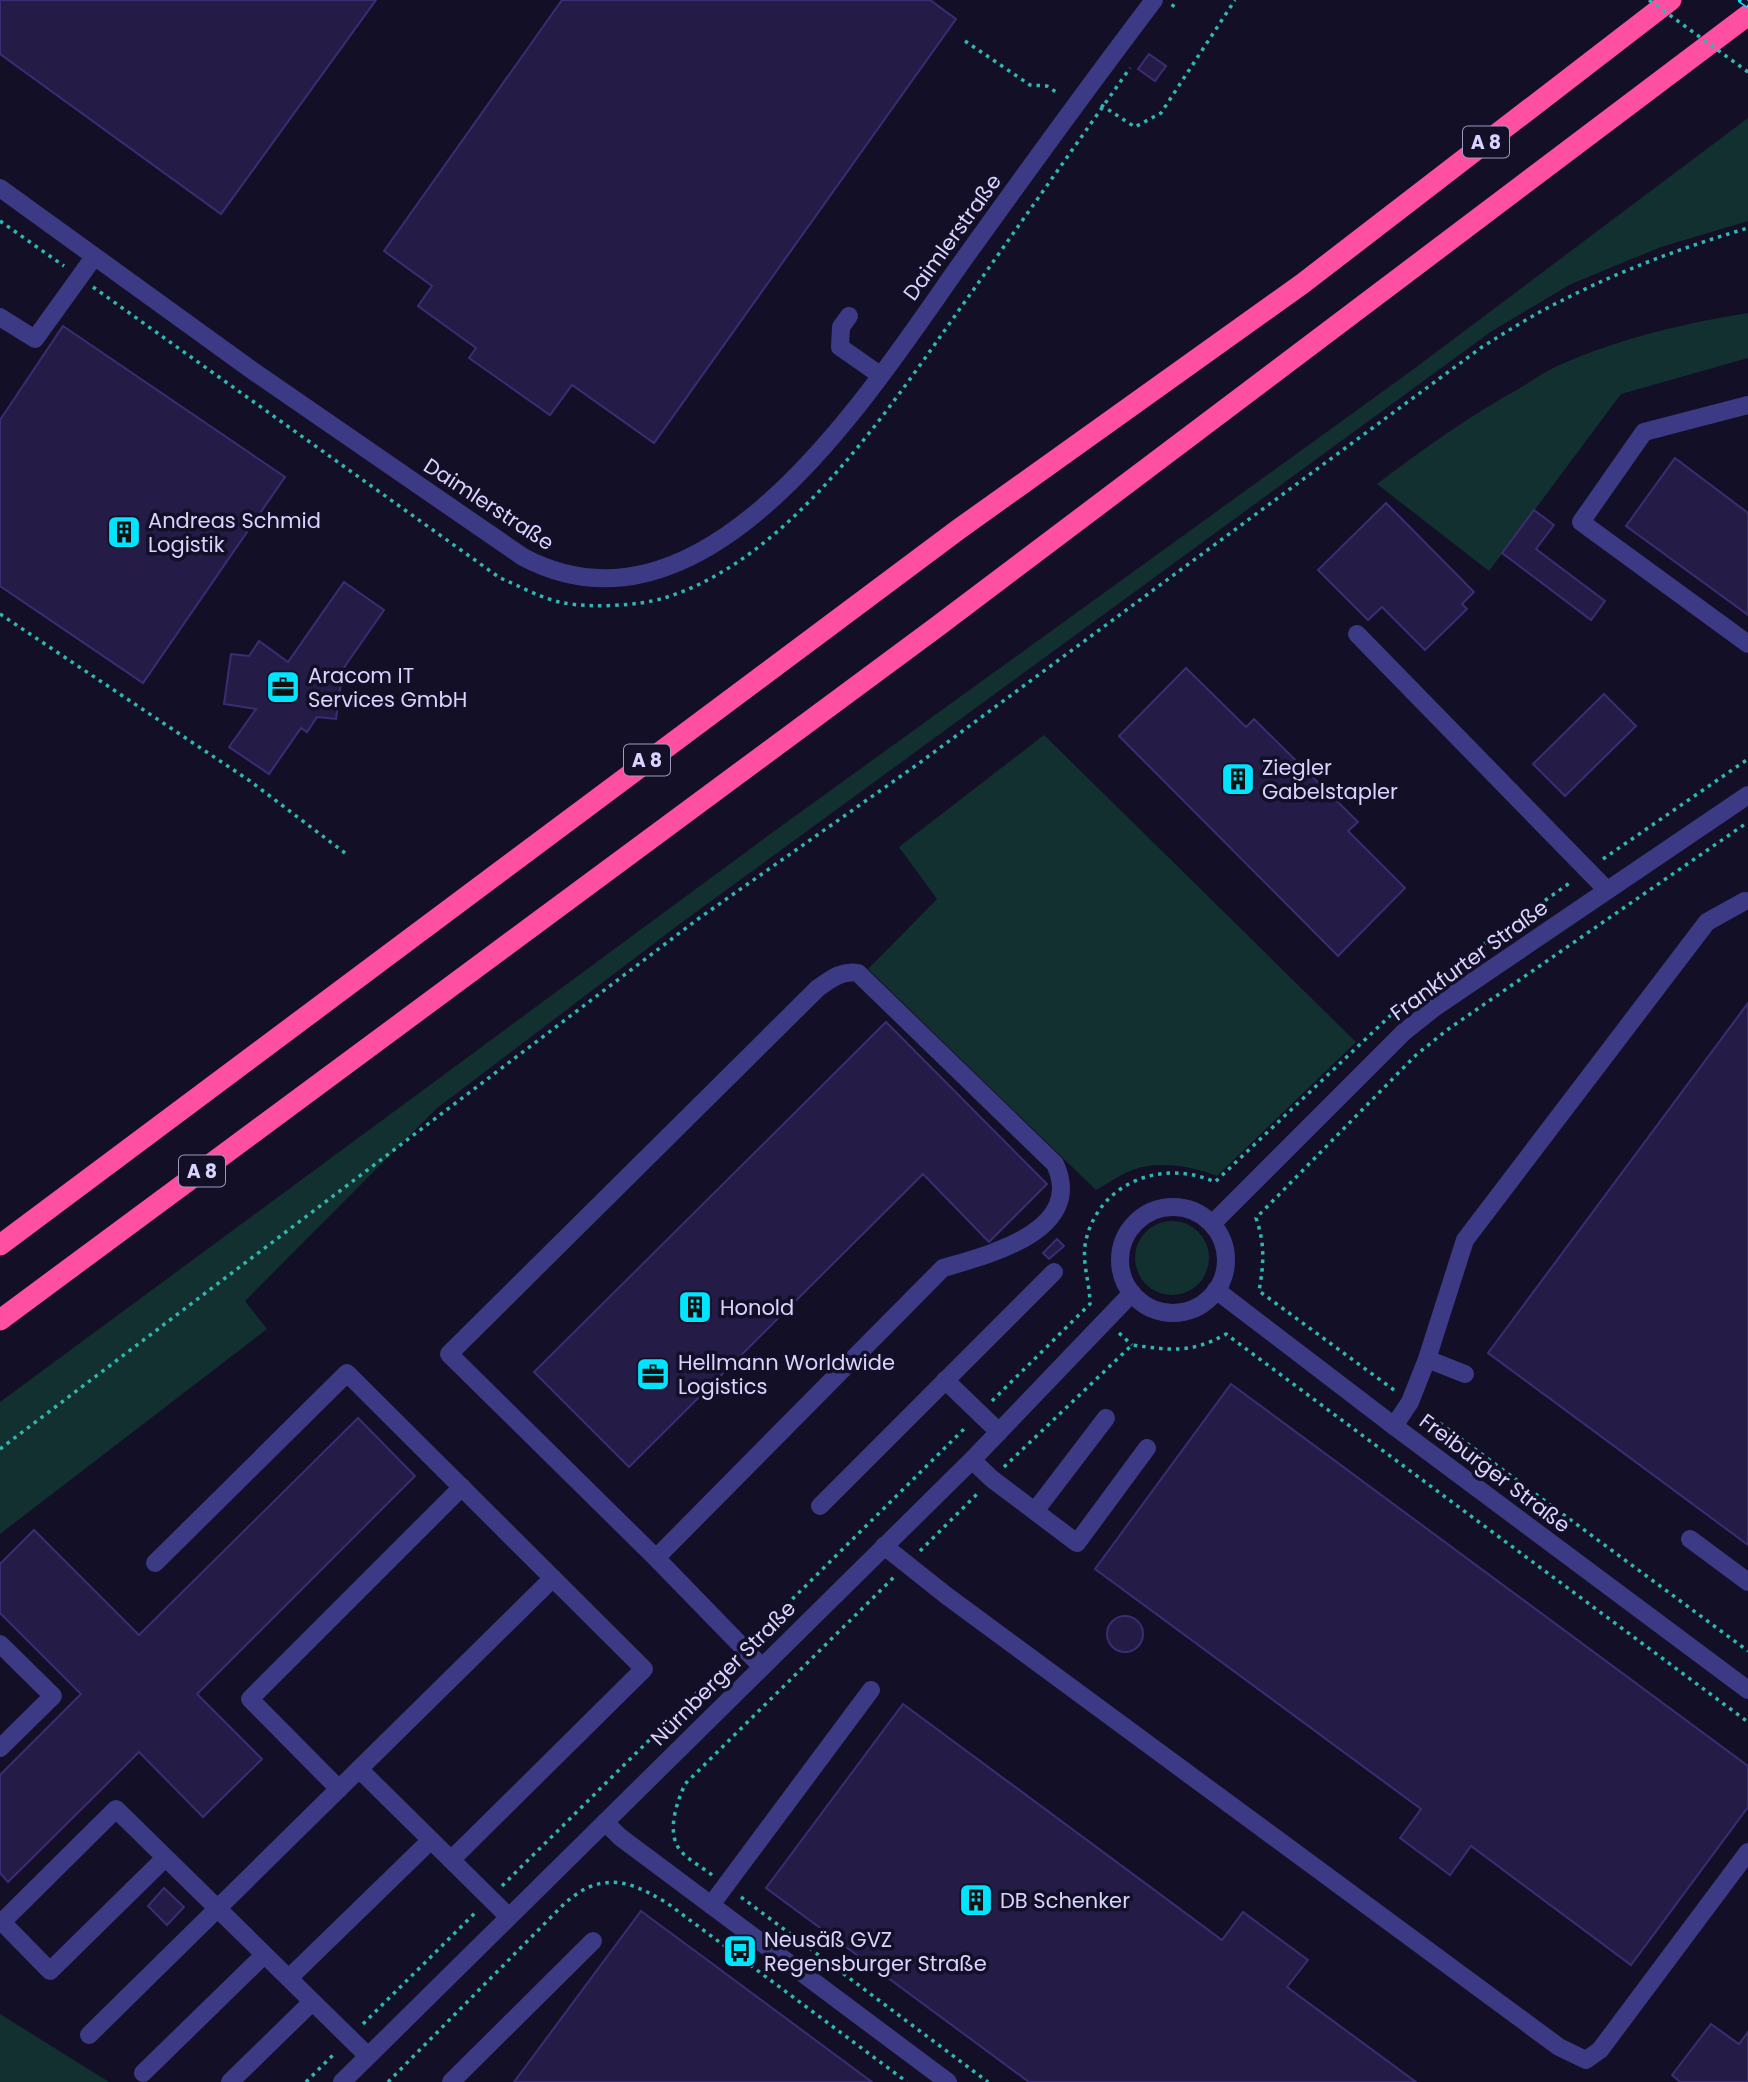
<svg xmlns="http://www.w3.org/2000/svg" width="1748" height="2082" viewBox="0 0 1748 2082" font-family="Poppins,sans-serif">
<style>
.green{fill:#12302f}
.building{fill:#241b47;stroke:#3b2d73;stroke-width:2}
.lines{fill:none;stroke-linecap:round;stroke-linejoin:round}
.path{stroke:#2fb8b0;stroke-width:3.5;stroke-dasharray:3.5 5;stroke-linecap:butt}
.minor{stroke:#3d3a85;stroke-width:18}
.highway{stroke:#ff4fa3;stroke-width:21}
.rail-casing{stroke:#00e5ff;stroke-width:8}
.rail{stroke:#130f26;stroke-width:5;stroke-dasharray:16;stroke-linecap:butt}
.path-bridge{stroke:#2fb8b0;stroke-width:3.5;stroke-dasharray:3.5 5;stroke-linecap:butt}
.labels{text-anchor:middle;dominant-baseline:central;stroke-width:7;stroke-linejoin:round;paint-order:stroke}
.shield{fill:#130f26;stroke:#9e99be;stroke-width:2}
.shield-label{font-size:19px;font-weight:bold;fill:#d9d4ff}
.street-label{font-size:21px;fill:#d9d4ff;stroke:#130f26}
.poi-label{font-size:21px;fill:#d9d4ff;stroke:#130f26;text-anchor:start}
</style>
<rect width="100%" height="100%" fill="#130f26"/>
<g class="green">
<polygon points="1748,118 1748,221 1661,247 1571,284 1492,331 677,926 436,1109 245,1301 267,1329 0,1534 0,1402 773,832 1411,371"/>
<path d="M 1748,313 L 1748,358 L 1621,394 L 1489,571 L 1377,484 C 1423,449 1469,416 1520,388 C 1533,380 1547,370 1562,364 C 1621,338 1685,323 1748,313 Z"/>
<path d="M 1044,735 L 1356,1042 L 1217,1176 C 1191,1166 1156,1160 1130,1171 C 1118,1176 1107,1184 1096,1190 L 868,969 L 937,899 L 899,847 Z"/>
<circle cx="1172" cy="1258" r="37"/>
<polygon points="0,2014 109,2082 0,2082"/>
</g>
<g class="building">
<polygon points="0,0 376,0 221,214 0,54"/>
<polygon points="562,0 930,0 956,19 654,443 572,385 550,415 469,358 476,348 418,306 432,286 384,251"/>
<polygon points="1149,54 1166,66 1155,81 1138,69"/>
<polygon points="63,326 285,477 143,683 0,586 0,420"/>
<polygon points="1675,458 1748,513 1748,615 1626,526"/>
<polygon points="1386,503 1474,592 1462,604 1467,609 1425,650 1382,607 1368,620 1318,570"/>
<polygon points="1534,510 1554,525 1536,549 1605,601 1591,620 1502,553"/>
<polygon points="344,582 384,610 343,669 336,719 317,717 307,732 301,728 269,774 229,747 256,709 224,704 231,654 249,656 259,641 288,662"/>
<polygon points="1186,668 1246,727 1254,719 1358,822 1348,831 1405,888 1338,956 1119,736"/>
<polygon points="1604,694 1636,726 1565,796 1533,764"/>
<polygon points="1748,1003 1748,1545 1488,1353"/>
<polygon points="886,1022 1047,1184 989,1242 923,1174 629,1467 534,1372"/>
<polygon points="1057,1239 1064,1246 1049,1259 1043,1253"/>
<polygon points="1231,1384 1748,1766 1748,1807 1631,1965 1471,1846 1450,1875 1400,1838 1421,1809 1095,1569"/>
<polygon points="358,1418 415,1476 197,1694 262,1759 203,1817 139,1752 8,1882 0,1873 0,1775 81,1694 0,1613 0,1564 34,1530 139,1635"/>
<circle cx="1125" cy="1634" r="18"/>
<polygon points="903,1704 1222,1940 1243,1912 1308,1960 1287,1987 1416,2082 1029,2082 766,1888"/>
<polygon points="164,1888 184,1907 167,1925 148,1906"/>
<polygon points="641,1911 872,2082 514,2082"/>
<polygon points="1711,2024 1739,2044 1748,2032 1748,2082 1680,2082 1672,2075"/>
</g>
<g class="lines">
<g class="path">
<polyline points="1172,7 1177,0"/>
<polyline points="965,41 1030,85 1047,86 1059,94"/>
<polyline points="1101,105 1135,127 1161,113 1235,0"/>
<polyline points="0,221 64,266"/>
<path d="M 93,287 L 500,578 C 520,586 542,599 564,603 C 590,608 638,606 664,598 C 796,558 897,396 974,289 C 1026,215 1078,142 1130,68"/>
<polyline points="0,614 250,781 345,853"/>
<polyline points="1603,859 1748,759"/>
<polyline points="1119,1333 1132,1345"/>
<path d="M 1394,1390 L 1259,1291 C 1264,1263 1265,1244 1256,1218 L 1416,1055 L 1447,1030 L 1748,822"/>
<path d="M 992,1401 L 1090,1304 C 1090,1282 1081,1262 1086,1240 C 1100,1181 1164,1159 1215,1182 L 1412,995 L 1571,882"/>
<polyline points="1426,1413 1748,1651"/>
<path d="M 0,1449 L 698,919 L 918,764 L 1482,347 C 1508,331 1534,314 1561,301 C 1621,270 1684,247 1748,228"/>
<path d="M 1004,1467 L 1132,1345 C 1169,1350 1191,1354 1226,1334 L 1748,1722"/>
<polyline points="920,1551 979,1492"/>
<polyline points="756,1635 967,1426"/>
<path d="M 712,1875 C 702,1867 688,1860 680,1850 C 666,1832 677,1802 685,1784 L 895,1576"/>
<polyline points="502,1886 730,1660"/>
<polyline points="741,1897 988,2082"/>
<polyline points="363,2024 477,1911"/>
<polyline points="306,2082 336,2052"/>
<path d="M 388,2082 L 566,1902 C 573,1897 581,1890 589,1887 C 619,1875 641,1888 667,1903 L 907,2082"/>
</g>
<g class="minor">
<path d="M 0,188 L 253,371 L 523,557 C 712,657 878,378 969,252 C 1030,167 1091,83 1154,0"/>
<polyline points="849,316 841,327 840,347 880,375"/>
<polyline points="0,317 35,339 94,257"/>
<polyline points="1748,405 1644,432 1581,522 1748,644"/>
<polyline points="1357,634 1607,890"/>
<circle cx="1173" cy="1260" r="53"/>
<polyline points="1213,1223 1404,1032 1434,1008 1748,795"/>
<polyline points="1216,1290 1394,1426 1748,1690"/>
<polyline points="1427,1359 1465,1374"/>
<polyline points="945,1380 999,1432"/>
<polyline points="1394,1426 1410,1402 1427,1359 1465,1240 1707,922 1745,901"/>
<polyline points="972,1460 992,1479 1077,1543 1147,1448"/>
<polyline points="820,1506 1054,1272"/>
<polyline points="1035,1511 1106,1418"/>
<polyline points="1690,1539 1748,1582"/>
<polyline points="884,1546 947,1596 1559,2047 1586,2060 1600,2050 1748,1852"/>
<path d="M 656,1558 L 943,1268 C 988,1255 1086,1231 1055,1164 L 858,973 C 842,970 831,979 818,988 L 449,1354 L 656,1558 L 762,1667"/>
<polyline points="155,1563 347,1373 644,1669 451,1860"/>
<polyline points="0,1644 53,1696 0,1748"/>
<polyline points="359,1769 509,1917"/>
<polyline points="339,1789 250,1699 462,1487"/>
<polyline points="605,1822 620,1837 948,2082"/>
<polyline points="711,1905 871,1690"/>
<polyline points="0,1920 50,1971 165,1858"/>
<polyline points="2,1922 116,1809 368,2056"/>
<polyline points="289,1978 431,1840"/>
<polyline points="89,2035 553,1578"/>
<polyline points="143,2073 264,1955"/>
<polyline points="230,2082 312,2002"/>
<polyline points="342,2082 972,1460 1132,1293"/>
<polyline points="451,2082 593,1941"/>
</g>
<g class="highway">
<polyline points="0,1245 959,529 1302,284 1671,0"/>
<polyline points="0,1320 938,626 1748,15"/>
</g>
<g class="rail-casing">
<polyline id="rail" points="1742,0 1748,4"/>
</g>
<use href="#rail" class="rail"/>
<polyline class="path-bridge" points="1649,0 1748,72"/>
</g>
<defs>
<g id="building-square" transform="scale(1.75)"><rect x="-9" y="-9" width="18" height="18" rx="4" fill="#00e5ff" stroke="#130f26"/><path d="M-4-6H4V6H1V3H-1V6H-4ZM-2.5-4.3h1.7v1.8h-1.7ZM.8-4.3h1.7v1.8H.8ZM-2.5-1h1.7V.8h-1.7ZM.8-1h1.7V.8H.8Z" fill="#111"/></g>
<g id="office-square" transform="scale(1.75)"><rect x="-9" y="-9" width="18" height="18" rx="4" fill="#00e5ff" stroke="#130f26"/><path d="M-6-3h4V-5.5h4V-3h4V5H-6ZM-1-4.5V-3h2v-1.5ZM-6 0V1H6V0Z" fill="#111"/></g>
<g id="bus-square" transform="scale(1.75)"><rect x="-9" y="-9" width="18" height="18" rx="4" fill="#00e5ff" stroke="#130f26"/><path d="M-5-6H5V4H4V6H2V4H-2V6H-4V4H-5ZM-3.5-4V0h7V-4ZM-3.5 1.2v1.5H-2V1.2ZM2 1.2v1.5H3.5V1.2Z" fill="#111"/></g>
</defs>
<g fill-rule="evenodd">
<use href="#building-square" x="124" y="532"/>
<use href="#office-square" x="283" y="687"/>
<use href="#building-square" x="1238" y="779"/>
<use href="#building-square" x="695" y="1307"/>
<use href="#office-square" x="653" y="1374"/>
<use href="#building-square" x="976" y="1900"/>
<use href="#bus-square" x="740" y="1951"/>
</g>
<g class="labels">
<g class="shield">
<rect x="1463" y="126.5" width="46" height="31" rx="5"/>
<rect x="624" y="744.5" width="46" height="31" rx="5"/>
<rect x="179" y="1155.5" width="46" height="31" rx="5"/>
</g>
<g class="shield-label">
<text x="1486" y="142">A 8</text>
<text x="647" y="760">A 8</text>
<text x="202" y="1171">A 8</text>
</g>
<g class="street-label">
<text transform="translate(952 237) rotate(-54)">Daimlerstraße</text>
<text transform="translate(489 504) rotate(33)">Daimlerstraße</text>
<text transform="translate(1469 960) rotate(-36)">Frankfurter Straße</text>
<text transform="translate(1495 1473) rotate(37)">Freiburger Straße</text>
<text transform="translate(723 1673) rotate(-45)">Nürnberger Straße</text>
</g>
<g class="poi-label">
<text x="148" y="520">Andreas Schmid<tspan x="148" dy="24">Logistik</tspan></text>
<text x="308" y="675">Aracom IT<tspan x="308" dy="24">Services GmbH</tspan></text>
<text x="1262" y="767">Ziegler<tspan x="1262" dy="24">Gabelstapler</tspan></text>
<text x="720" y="1307">Honold</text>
<text x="678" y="1362">Hellmann Worldwide<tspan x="678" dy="24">Logistics</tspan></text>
<text x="1000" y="1900">DB Schenker</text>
<text x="764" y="1939">Neusäß GVZ<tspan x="764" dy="24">Regensburger Straße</tspan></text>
</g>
</g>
</svg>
